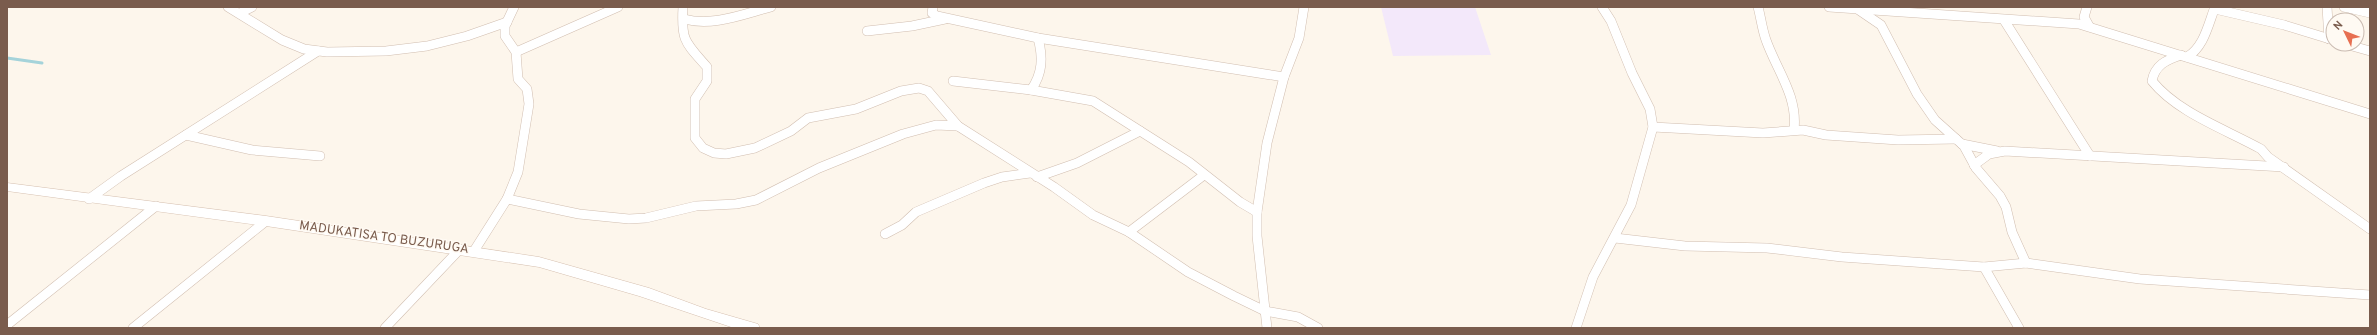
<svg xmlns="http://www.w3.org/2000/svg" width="2377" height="335" viewBox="0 0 2377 335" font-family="Overpass,sans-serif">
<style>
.education{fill:#f3e8fa}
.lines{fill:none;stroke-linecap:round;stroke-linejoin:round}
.stream{stroke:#a5d3da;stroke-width:3}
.minor-casing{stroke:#d1beb0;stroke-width:10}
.secondary-casing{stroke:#d6c0b0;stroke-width:1}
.minor{stroke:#fff;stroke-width:9}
.secondary{fill:#fff;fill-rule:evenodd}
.labels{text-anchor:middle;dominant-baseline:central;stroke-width:3;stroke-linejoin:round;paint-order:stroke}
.street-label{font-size:13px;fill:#7a5c4d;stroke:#fffaf3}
</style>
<rect width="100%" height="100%" fill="#fdf6ec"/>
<polygon class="education" points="1381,7 1475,7 1491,55 1393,56"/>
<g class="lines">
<polyline class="stream" points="7,58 42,63"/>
<g class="minor-casing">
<g id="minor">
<polyline points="228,7 282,40 304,49 327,52 386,51 427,46 467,36 507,22"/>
<path d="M 683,7 C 681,41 685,42 707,67 L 707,81 L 695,99 L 695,138 L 703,148 L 714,153 L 726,154 L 755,148 L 791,131 L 808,118 L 856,109 L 901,91 L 919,88 L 928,91 L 958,126 L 1054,187 L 1093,215 L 1129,232 L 1188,272 L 1234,296 L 1265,311 L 1298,317 L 1318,328"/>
<polyline points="933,7 932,13 937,16 1038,38 1284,77"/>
<path d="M 1758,7 C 1761,18 1762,29 1766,40 C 1777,71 1798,96 1794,130"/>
<polyline points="1829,7 2079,24 2370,114"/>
<polyline points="2087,7 2084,17 2089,26"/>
<polyline points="2327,7 2329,39"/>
<polyline points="2344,7 2370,13"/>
<polyline points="2215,9 2284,25 2333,40"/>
<polyline points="1859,10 1881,25 1917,94 1935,120 1964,146 1976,168 2000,196 2006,207 2012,232 2026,263"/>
<polyline points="242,12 252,7"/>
<path d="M 684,19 C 713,27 743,14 771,7"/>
<polyline points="2004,20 2090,156"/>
<polyline points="867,31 912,26 945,19"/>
<polyline points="2345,44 2370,51"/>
<polyline points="516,52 618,7"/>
<path d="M 2181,55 C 2166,60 2155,65 2152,81 C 2178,113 2225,129 2261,149 L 2268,157 L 2370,229"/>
<path d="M 2187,57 C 2204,47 2208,25 2215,7"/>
<polyline points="953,81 1031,90 1093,101 1189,162 1240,202 1257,212"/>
<path d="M 1031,90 C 1043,73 1043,57 1038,38"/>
<polyline points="1653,127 1763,133 1803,130 1826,135 1898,140 1956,139"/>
<polyline points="186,135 252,150 320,156"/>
<polyline points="1962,144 1997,151"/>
<polyline points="1974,165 1989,154 2005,151 2284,167"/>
<polyline points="1037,177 1077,163 1140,131"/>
<polyline points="89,199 121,176 318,51"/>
<polyline points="507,199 579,214 629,219 646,218 696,206 736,204 756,200 819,168 903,134 936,125 958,126"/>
<polyline points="1129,232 1204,175"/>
<polyline points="885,234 902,225 916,212 984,183 1002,177 1030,173"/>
<polyline points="1615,238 1685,246 1767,248 1842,257 1984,267 2026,263 2140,279 2370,295"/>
<polyline points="474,251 507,199 518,172 529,104 527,89 518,79 516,52 505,36 505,26 514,7"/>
<polyline points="1984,267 2019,328"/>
<polyline points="7,325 156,206"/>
<polyline points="133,328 266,221"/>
<polyline points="385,328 460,249"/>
<polyline points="1267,328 1257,236 1257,212 1267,143 1284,77 1299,38 1304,7"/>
<polyline points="1576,328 1593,277 1631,205 1653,127 1650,109 1632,73 1611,21 1602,7"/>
</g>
</g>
<g class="secondary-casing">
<polygon id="secondary" points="7,183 266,216 539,257 649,288 706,309 758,324 760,328 734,328 639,296 539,267 266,226 7,191"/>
</g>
<use href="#minor" class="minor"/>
<use href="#secondary" class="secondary"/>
</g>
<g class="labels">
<g class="street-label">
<text transform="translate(384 238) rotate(8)">MADUKATISA TO BUZURUGA</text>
</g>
</g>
<rect width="2377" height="335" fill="none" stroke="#7a5c4d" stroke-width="16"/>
<g transform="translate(2345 32) rotate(313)"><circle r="19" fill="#fffaf3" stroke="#cabbb1"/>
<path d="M0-3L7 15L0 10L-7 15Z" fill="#e76f51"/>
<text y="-6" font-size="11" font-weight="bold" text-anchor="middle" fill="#7a5c4d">N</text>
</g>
</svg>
